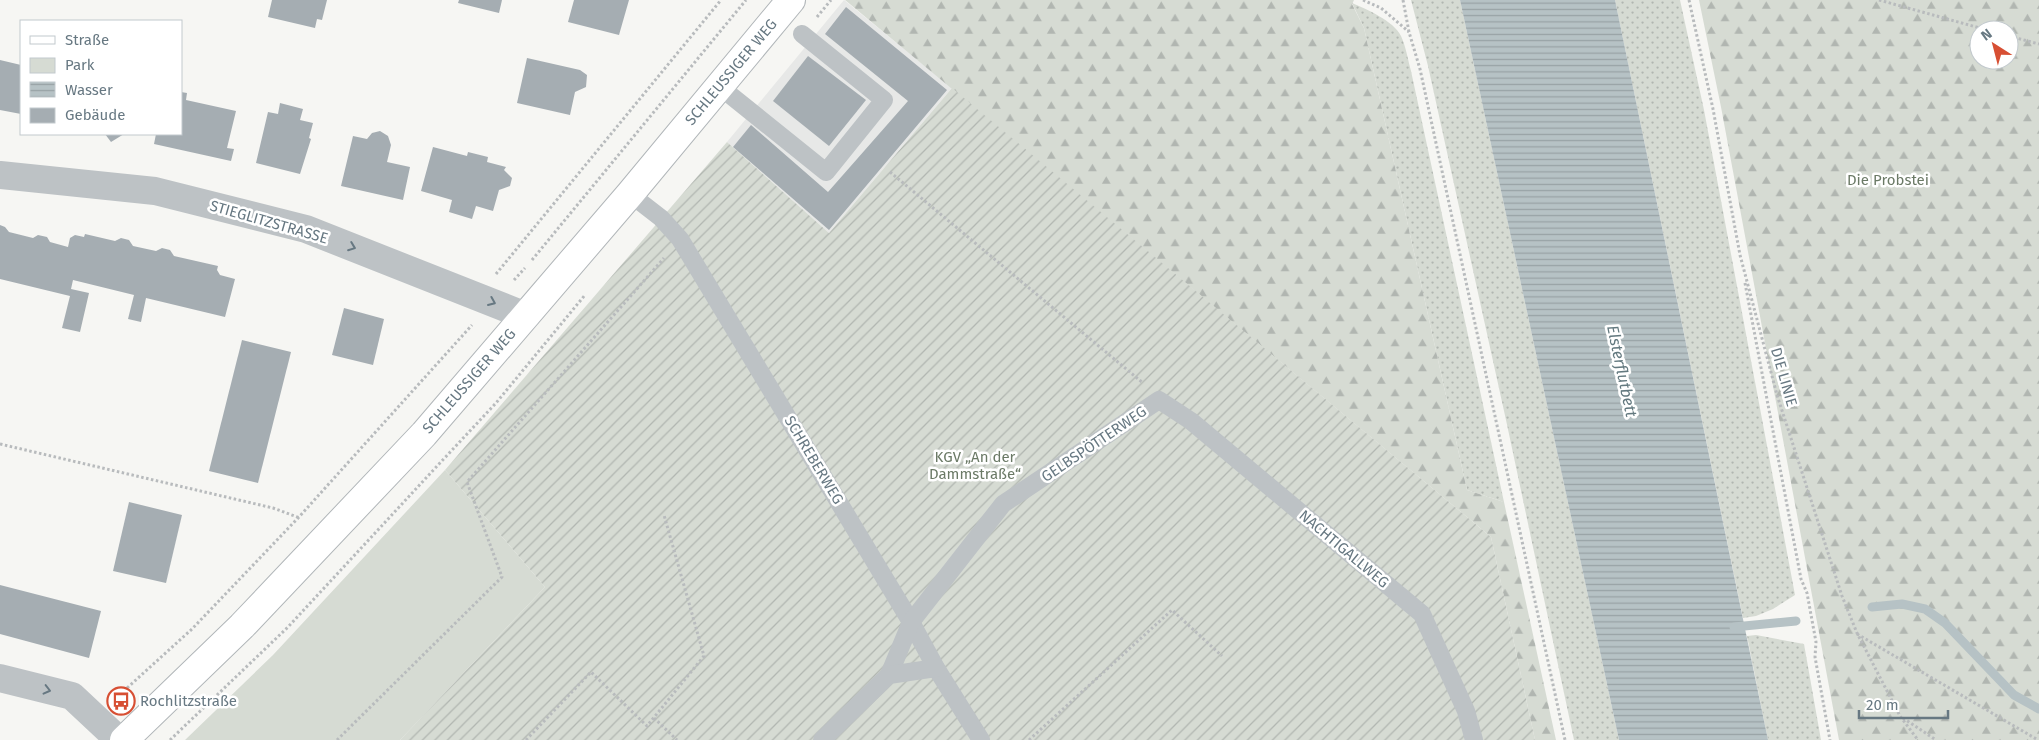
<svg xmlns="http://www.w3.org/2000/svg" width="2039" height="740" viewBox="0 0 2039 740" font-family="'Fira Sans',sans-serif">
<style>
.built{fill:#e7e8e7}
.grass{fill:url(#grass-dots)}
.forest{fill:url(#forest-firs);fill-rule:evenodd}
.park{fill:#d6dbd3}
.garden{fill:url(#garden-furrows)}
.water{fill:url(#water-rules)}
.lines{fill:none;stroke-linecap:round;stroke-linejoin:round}
.stream{stroke:#b6c2c5;stroke-width:9}
.building{fill:#a5adb2}
.primary-casing{stroke:#b1b6b9;stroke-width:30}
.path{stroke:#b8bbbd;stroke-width:3;stroke-dasharray:2.5 2.5;stroke-linecap:butt}
.lane{stroke:#bdc2c5;stroke-width:18}
.street{stroke:#bdc2c5;stroke-width:28}
.primary{stroke:#fff;stroke-width:28}
.oneway{stroke:#677882}
.labels{text-anchor:middle;dominant-baseline:central;stroke-width:5;stroke-linejoin:round;paint-order:stroke}
.street-label{font-size:15px;fill:#677882;stroke:#fff}
.park-label{font-size:15px;fill:#6b7a66;stroke:#fff}
.poi-label{font-size:15px;fill:#677882;stroke:#fff;text-anchor:start}
.water-label{font-size:16px;font-style:italic;fill:#63797f;stroke:#fff}
</style>
<defs>
<pattern id="grass-dots" width="8" height="8" patternUnits="userSpaceOnUse" patternTransform="scale(1.25)"><rect width="8" height="8" fill="#d6dbd3"/><path d="M2 2h.1M6 6h.1" fill="none" stroke="#b1b6b1" stroke-width="1.8" stroke-linecap="round"/></pattern>
<pattern id="forest-firs" width="22" height="20" patternUnits="userSpaceOnUse" patternTransform="scale(1.25)"><rect width="22" height="20" fill="#d6dbd3"/><path d="M5 1l3.5 6h-7zM16 11l3.5 6h-7z" fill="#b1b6b1"/></pattern>
<pattern id="garden-furrows" width="10" height="10" patternUnits="userSpaceOnUse" patternTransform="scale(1.25)"><rect width="10" height="10" fill="#d6dbd3"/><path d="M-1 1l2-2M0 10L10 0M9 11l2-2" fill="none" stroke="#b1b6b1"/></pattern>
<pattern id="water-rules" width="6" height="5" patternUnits="userSpaceOnUse" patternTransform="scale(1.25)"><rect width="6" height="5" fill="#b6c2c5"/><path d="M0 2.5h6" fill="none" stroke="#98a2a5"/></pattern>
</defs>
<rect width="100%" height="100%" fill="#f6f6f3"/>
<polygon class="built" points="844,0 952,88 829,233 727,142"/>
<g class="grass">
<polygon points="1411,0 1460,0 1619,740 1574,740 1506,420 1428,66"/>
<polygon points="1615,0 1680,0 1704,110 1795,595 1773,609 1756,616 1743,618"/>
<path d="M 1352,3 C 1366,9 1394,21 1401,36 C 1406,47 1408,60 1411,71 L 1504,502 L 1467,490 L 1364,28 Z"/>
<polygon points="1756,635 1804,644 1821,740 1768,740 1747,636"/>
</g>
<g class="forest">
<polygon points="845,0 1354,0 1352,4 1364,28 1467,490 1504,502 1556,740 1535,740 1491,537"/>
<path d="M 1699,0 L 2039,0 L 2039,740 L 1839,740 L 1721,107 ZM 1979,30 L 2009,30 L 2009,60 L 1979,60 Z"/>
</g>
<polygon class="park" points="445,470 545,587 400,740 185,740 273,655"/>
<polygon class="garden" points="952,88 1491,537 1535,740 400,740 545,587 445,470 727,142 829,233"/>
<polygon class="water" points="1460,0 1615,0 1768,740 1619,740"/>
<g class="lines">
<g class="stream">
<polyline points="1872,607 1902,604 1925,609 1945,623 2014,695 2039,709"/>
<polyline points="1734,627 1796,621"/>
</g>
</g>
<g class="building">
<polygon points="272,0 327,0 322,20 317,19 315,28 268,17"/>
<polygon points="459,0 502,0 499,13 458,3"/>
<polygon points="574,0 629,0 619,35 568,22"/>
<polygon points="846,7 947,90 829,230 733,147 751,125 828,192 908,101 825,34"/>
<polygon points="808,56 866,100 829,146 773,101"/>
<polygon points="527,58 580,70 587,75 586,87 575,92 570,115 517,103"/>
<polygon points="0,60 21,65 21,114 0,110"/>
<polygon points="181,92 187,93 186,100 236,111 227,148 234,149 231,161 154,144 156,134 181,134"/>
<polygon points="280,103 303,109 300,120 313,123 309,138 311,139 300,174 256,163 268,112 278,114"/>
<polygon points="380,131 388,136 391,145 387,162 410,167 403,200 341,186 353,136 367,139 372,133"/>
<polygon points="105,134 124,134 111,142"/>
<polygon points="433,147 467,156 468,152 488,157 487,162 506,167 504,170 512,178 510,186 499,190 493,211 476,206 472,219 449,212 452,200 421,191"/>
<polygon points="0,225 5,227 9,232 33,238 38,235 47,237 50,242 68,247 70,238 75,235 84,237 85,234 115,241 121,238 129,240 133,246 156,251 162,248 170,250 174,256 218,266 217,270 220,275 235,279 225,317 146,298 141,322 128,319 134,295 73,280 71,289 89,293 80,332 62,328 70,296 0,279"/>
<polygon points="344,308 384,319 373,365 332,355"/>
<polygon points="242,340 291,352 258,483 209,471"/>
<polygon points="129,502 182,515 166,583 113,571"/>
<polygon points="0,585 101,611 89,658 0,634"/>
</g>
<g class="lines">
<g class="primary-casing">
<polyline id="primary" points="124,740 242,626 424,434 630,194 791,0"/>
</g>
<g class="path">
<polyline points="1363,0 1381,8 1409,32"/>
<polyline points="1403,0 1409,32 1420,69 1565,740"/>
<polyline points="1689,0 1713,109 1740,255 1777,395 1842,596 1857,633 1900,716 1918,740"/>
<polyline points="1879,0 1987,30"/>
<polyline points="817,17 831,0"/>
<polyline points="2009,36 2039,44"/>
<polyline points="890,172 1143,383"/>
<polyline points="532,260 746,0"/>
<polyline points="496,274 721,0"/>
<polyline points="514,280 525,268"/>
<polyline points="1745,283 1801,579 1807,593 1816,642 1815,657 1830,740"/>
<polyline points="0,444 273,508 300,518"/>
<polyline points="1857,634 2038,740"/>
<polyline points="116,698 192,629 299,517 472,325"/>
<polyline points="654,718 677,740"/>
<polyline points="1903,718 1936,740"/>
<polyline points="170,740 288,627 439,464 496,403 585,295"/>
<polyline points="337,740 502,577 467,482 664,258"/>
<polyline points="526,740 591,672 647,726 704,656 664,515"/>
<polyline points="1029,740 1172,610 1222,656"/>
</g>
<g class="lane">
<polyline points="719,86 826,172 884,100 802,34"/>
<polyline points="630,194 661,218 680,239 911,622 936,668 981,740"/>
<polyline points="889,675 911,622 1003,504 1159,400 1191,421 1422,614 1466,711 1474,740"/>
<polyline points="822,740 889,675 936,668"/>
</g>
<g class="street">
<polyline points="0,175 155,191 306,229 526,316"/>
<polyline points="0,678 72,696 119,740"/>
</g>
<use href="#primary" class="primary"/>
</g>
<defs><path id="oneway-chevron" d="M-2-3.5L2.5 0L-2 3.5" fill="none" stroke-width="1.6" stroke-linecap="round" stroke-linejoin="round" transform="scale(1.25)"/></defs>
<g class="oneway">
<use href="#oneway-chevron" transform="translate(352 247) rotate(21)"/>
<use href="#oneway-chevron" transform="translate(492 302) rotate(23)"/>
<use href="#oneway-chevron" transform="translate(47 690) rotate(14)"/>
</g>
<defs>
<g id="bus-ring" transform="scale(1.4375)"><circle r="9.5" fill="#fff" stroke="#d74f33" stroke-width="1.5"/><path d="M-5-6H5V4H4V6H2V4H-2V6H-4V4H-5ZM-3.5-4V0h7V-4ZM-3.5 1.2v1.5H-2V1.2ZM2 1.2v1.5H3.5V1.2Z" fill="#d74f33"/></g>
</defs>
<g fill-rule="evenodd">
<use href="#bus-ring" x="121" y="701"/>
</g>
<g class="labels">
<g class="street-label">
<text transform="translate(731 72) rotate(-50)">SCHLEUSSIGER WEG</text>
<text transform="translate(269 222) rotate(16)">STIEGLITZSTRASSE</text>
<text transform="translate(1784 377) rotate(74)">DIE LINIE</text>
<text transform="translate(469 381) rotate(-49)">SCHLEUSSIGER WEG</text>
<text transform="translate(1094 444) rotate(-34)">GELBSPÖTTERWEG</text>
<text transform="translate(814 460) rotate(59)">SCHREBERWEG</text>
<text transform="translate(1344 549) rotate(40)">NACHTIGALLWEG</text>
</g>
<g class="park-label">
<text x="1888" y="180">Die Probstei</text>
<text x="975" y="457">KGV „An der<tspan x="975" dy="17">Dammstraße“</tspan></text>
</g>
<g class="poi-label">
<text x="140" y="701">Rochlitzstraße</text>
</g>
<g class="water-label">
<text transform="translate(1622 371) rotate(78)">Elsterflutbett</text>
</g>
</g>
<rect x="20" y="20" width="162" height="115" fill="#ffffff" stroke="#c2c9cd"/>
<rect x="30" y="36" width="25" height="8" fill="#ffffff" stroke="#c2c9cd"/>
<text x="65" y="45" font-size="15" fill="#677882">Straße</text>
<rect x="30" y="58" width="25" height="15" fill="#d6dbd3" stroke="#c2c9cd"/>
<text x="65" y="70" font-size="15" fill="#677882">Park</text>
<rect x="30" y="82" width="25" height="15" fill="url(#water-rules)" stroke="#c2c9cd"/>
<text x="65" y="95" font-size="15" fill="#677882">Wasser</text>
<rect x="30" y="108" width="25" height="15" fill="#a5adb2" stroke="#c2c9cd"/>
<text x="65" y="120" font-size="15" fill="#677882">Gebäude</text>
<g transform="translate(1994 45) rotate(324)"><circle r="24" fill="#ffffff" stroke="#c2c9cd"/>
<path d="M0-4L9 19L0 12L-9 19Z" fill="#d74f33"/>
<text y="-8" font-size="14" font-weight="bold" text-anchor="middle" fill="#677882">N</text>
</g>
<path d="M1859 710v8h89v-8" fill="none" stroke="#677882" stroke-width="2.5"/>
<text x="1866" y="710" font-size="15" fill="#677882" stroke="#ffffff" stroke-width="4" paint-order="stroke">20 m</text>
</svg>
